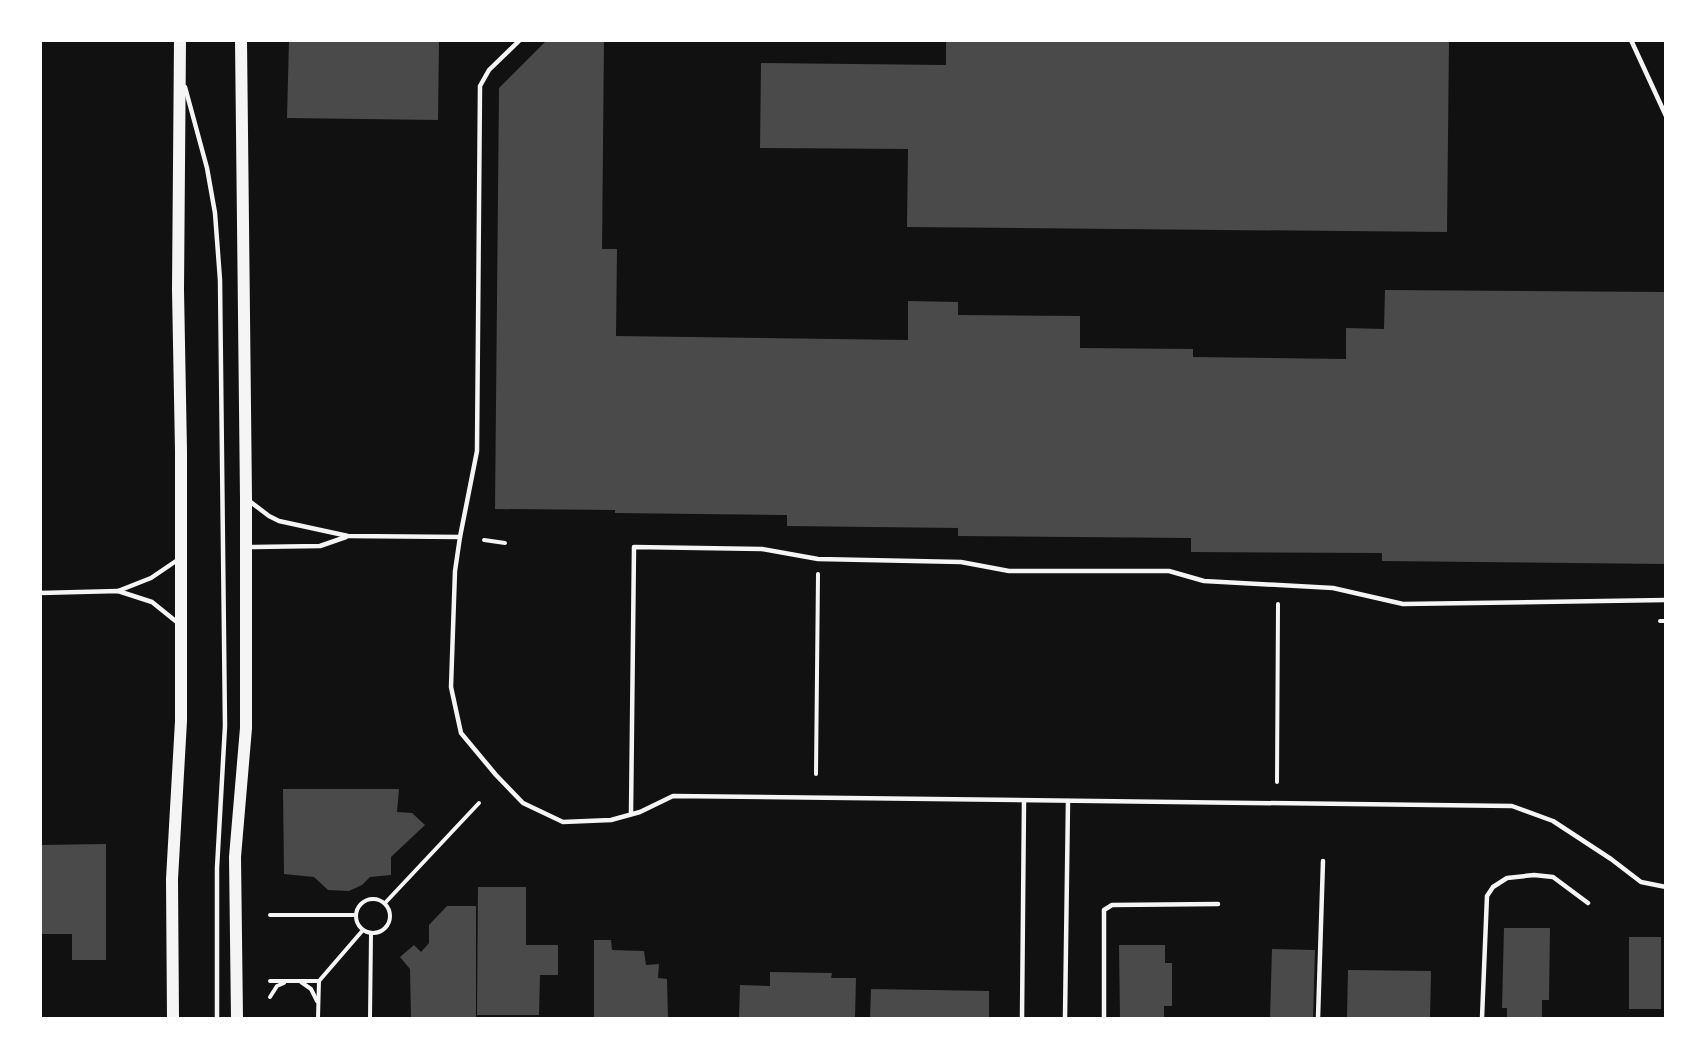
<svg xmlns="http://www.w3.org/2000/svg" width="1706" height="1059" viewBox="0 0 1706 1059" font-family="'Archivo Narrow',sans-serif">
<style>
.building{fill:#4a4a4a}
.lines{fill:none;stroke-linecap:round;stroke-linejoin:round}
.path{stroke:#f5f5f5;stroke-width:4}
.service{stroke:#f5f5f5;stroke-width:4.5}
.secondary{stroke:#f5f5f5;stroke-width:12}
</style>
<rect width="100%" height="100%" fill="#111"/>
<g class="building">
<polygon points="289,40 439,40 438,120 287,118"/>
<polygon points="547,40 604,40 602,249 617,249 616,336 908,340 908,301 958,302 958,315 1080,316 1080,348 1193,349 1193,357 1346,359 1346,328 1384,329 1385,290 1666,292 1666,564 1382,561 1382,553 1191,552 1191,538 958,536 958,528 787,526 787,515 615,513 615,510 495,509 499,88"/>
<polygon points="946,40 1449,40 1447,232 907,227 908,149 760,148 761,63 946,65"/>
<polygon points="283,789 399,789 397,812 412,813 425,825 391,857 391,875 370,877 362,885 349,891 328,890 314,877 284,874"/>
<polygon points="106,844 106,960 72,960 72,934 40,934 40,845"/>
<polygon points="478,887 526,887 526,945 558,945 558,975 540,975 539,1015 477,1015"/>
<polygon points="447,906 476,906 476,1018 411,1018 410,969 400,957 414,945 421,952 429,943 429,925"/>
<polygon points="1504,928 1550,928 1549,1000 1542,1000 1542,1018 1507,1018 1507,1008 1502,1008"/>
<rect x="1629" y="937" width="32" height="72"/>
<polygon points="594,940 611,940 612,950 644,951 646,965 659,964 658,978 667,979 668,1018 594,1018"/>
<polygon points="1119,945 1165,945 1165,963 1172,963 1172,1006 1164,1006 1164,1018 1120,1018"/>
<polygon points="1272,949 1315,950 1313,1018 1270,1018"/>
<polygon points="1348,970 1431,971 1430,1018 1347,1018"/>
<polygon points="770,972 832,973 831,978 856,978 855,1018 739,1018 740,985 770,986"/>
<polygon points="871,989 989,991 989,1018 870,1018"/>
</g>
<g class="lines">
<g class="path">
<polyline points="484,540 505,543"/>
<polyline points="1660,621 1666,621"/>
<polyline points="816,774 818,574"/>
<polyline points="1277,782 1278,604"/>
<circle cx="373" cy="916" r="17"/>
<polyline points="385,903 479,803"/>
<polyline points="270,915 356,915"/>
<polyline points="270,981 319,981"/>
<polyline points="301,982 311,989 317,1001"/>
<polyline points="270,997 277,986 284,983"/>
<polyline points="318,1018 319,981 363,930"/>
<polyline points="370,1018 371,934"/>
</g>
<g class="service">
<polyline points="1631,40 1666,116"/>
<polyline points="185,87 207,168 215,213 220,280 225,726 217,868 217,1018"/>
<polyline points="248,500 269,516 279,521 348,536 460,537 455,571 451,687 461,733 496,775 523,803 563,822 611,820 640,812 673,796 1512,806 1553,821 1611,859 1641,882 1666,887"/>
<polyline points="460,537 477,451 480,86 489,70 520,40"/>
<polyline points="248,547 320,546 346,537"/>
<polyline points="118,591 151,578 179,559"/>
<polyline points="40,593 118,591 152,602 178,623"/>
<polyline points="631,814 634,547 762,549 818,559 961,562 1009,571 1169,571 1204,581 1333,588 1403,604 1666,600"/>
<polyline points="1022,1018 1024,801"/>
<polyline points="1065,1018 1068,801"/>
<polyline points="1104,1018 1104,910 1112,905 1218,904"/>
<polyline points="1318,1018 1323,861"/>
<polyline points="1482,1018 1487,896 1493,887 1507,878 1534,875 1553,877 1588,903"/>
</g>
<g class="secondary">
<polyline points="173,1018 172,879 181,721 181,451 178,290 180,40"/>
<polyline points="237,1018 235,857 246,728 246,499 241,40"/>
</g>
</g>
<rect width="1706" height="1059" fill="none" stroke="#ffffff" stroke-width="84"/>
</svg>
